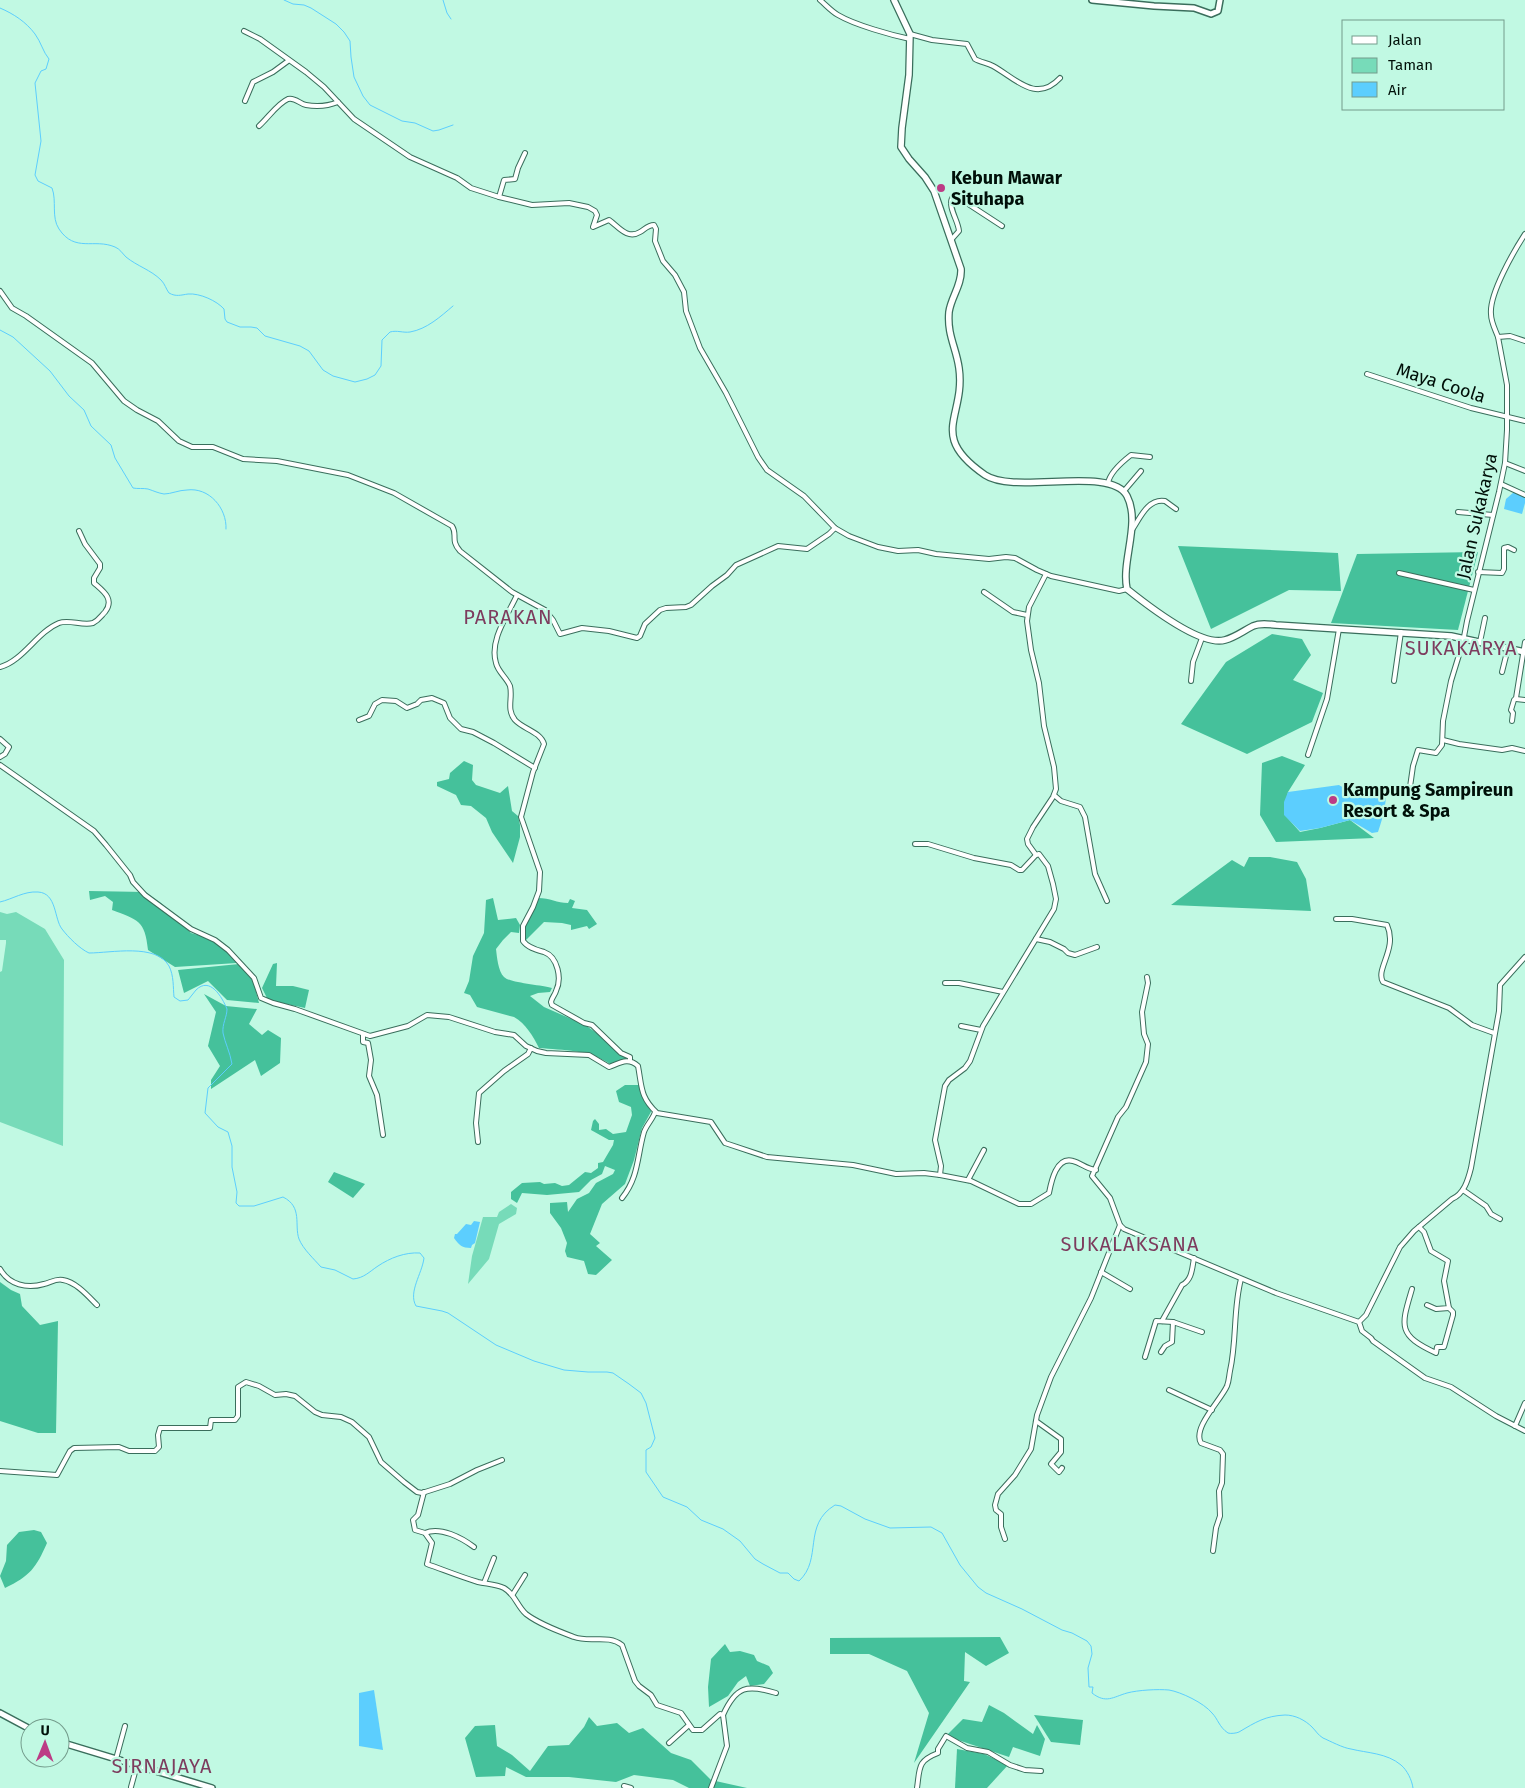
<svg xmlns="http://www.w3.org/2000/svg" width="1525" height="1788" viewBox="0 0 1525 1788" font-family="'Fira Sans',sans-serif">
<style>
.green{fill:#77dbb9}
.forest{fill:#45c19b}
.water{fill:#5ccefe}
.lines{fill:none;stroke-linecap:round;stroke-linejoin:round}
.stream{stroke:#5ccefe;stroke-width:1}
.minor-casing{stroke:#3a6e5c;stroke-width:6}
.tertiary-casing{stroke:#3a6e5c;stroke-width:8}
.secondary-casing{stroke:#3a6e5c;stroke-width:8}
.minor{stroke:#fff;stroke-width:4}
.tertiary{stroke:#fff;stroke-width:5}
.secondary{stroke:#fff;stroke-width:5.5}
.poi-dot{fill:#bc3b85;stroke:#c1f9e3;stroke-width:2}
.labels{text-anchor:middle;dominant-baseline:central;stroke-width:4.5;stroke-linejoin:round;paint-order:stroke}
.poi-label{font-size:18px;font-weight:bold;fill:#001009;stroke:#c1f9e3;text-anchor:start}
.street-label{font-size:18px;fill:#001009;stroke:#c1f9e3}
.quarter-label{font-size:20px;letter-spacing:1px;fill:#7d3c5e;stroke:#c1f9e3}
</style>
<rect width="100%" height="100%" fill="#c1f9e3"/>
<g class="green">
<polygon points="0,912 7,914 16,912 45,929 64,960 63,1146 0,1122 0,972 2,971 6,943 6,940 0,940"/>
<polygon points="511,1204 517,1208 516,1214 499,1224 489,1259 468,1284 472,1256 483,1217 497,1217 499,1212"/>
</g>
<g class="forest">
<polygon points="1178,546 1338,553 1341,591 1289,590 1211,629"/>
<polygon points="1478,552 1458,630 1331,623 1357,554"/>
<polygon points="1272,634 1302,639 1311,655 1293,680 1323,693 1312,722 1247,754 1181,724 1226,662"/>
<polygon points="1282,756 1305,765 1288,792 1284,814 1300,832 1320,828 1350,820 1374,838 1276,842 1260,815 1262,763"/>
<polygon points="464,761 473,765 472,780 476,785 500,793 508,786 512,811 518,816 520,825 520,837 513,863 492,832 486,818 471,806 461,805 456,795 437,786 437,782 449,779 450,773"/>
<polygon points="1249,857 1270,857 1297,862 1306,879 1311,911 1171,905 1232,860 1244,867"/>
<path d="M 89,891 L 145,892 L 161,903 L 191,933 L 221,942 L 237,963 L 175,967 L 148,950 C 145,920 138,920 112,910 L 113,902 L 105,896 L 90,900 Z"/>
<path d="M 493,898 L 498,920 L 516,918 L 520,925 L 519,933 L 511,932 L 503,940 L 496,949 C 497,957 498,971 504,977 C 510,983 541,985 552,988 L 550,992 L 538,993 L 530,996 L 544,1007 L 585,1025 L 604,1038 L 627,1059 L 610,1064 C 590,1050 563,1050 539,1048 C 533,1036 526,1024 514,1017 L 477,1007 L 470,995 L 464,993 L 469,981 L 473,956 L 484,933 L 486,900 Z"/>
<path d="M 538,898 C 550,898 557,903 568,903 L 570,899 L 575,901 L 572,908 L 587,910 L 597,924 L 589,929 L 587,926 L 571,930 L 571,925 L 562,923 L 544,922 L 525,941 L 526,923 Z"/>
<polygon points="277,963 276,986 293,986 309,990 305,1008 268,1000 262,988 273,964"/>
<polygon points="239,964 253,980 259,1003 227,1000 208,981 184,993 178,970"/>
<polygon points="204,994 226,1006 257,1009 249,1024 262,1035 268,1030 281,1038 280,1063 261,1076 255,1060 211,1089 211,1080 220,1066 208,1046 216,1012"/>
<polygon points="625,1085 639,1085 645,1101 652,1110 642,1128 634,1160 625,1184 602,1204 590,1234 600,1243 596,1246 612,1260 596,1275 588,1274 584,1261 567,1257 565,1251 567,1243 561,1228 550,1213 550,1203 567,1202 568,1212 577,1199 589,1193 596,1183 613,1174 615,1170 605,1166 602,1174 591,1180 579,1192 547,1195 522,1193 517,1203 511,1199 511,1192 522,1183 540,1182 544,1184 555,1183 562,1186 569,1185 585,1172 591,1173 598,1168 598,1163 603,1162 613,1145 614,1140 609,1140 591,1130 593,1121 595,1119 599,1124 599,1130 606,1129 613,1134 626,1132 632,1115 631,1107 619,1102 616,1091"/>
<polygon points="334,1172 365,1184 353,1198 328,1182"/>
<polygon points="0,1282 11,1290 20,1294 22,1306 40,1325 58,1321 56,1433 38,1433 0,1421"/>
<path d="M 34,1530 L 41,1532 L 47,1543 C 36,1568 30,1576 5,1588 L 0,1576 L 6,1561 L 7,1545 L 19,1532 Z"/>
<polygon points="1000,1637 1009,1653 986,1666 965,1652 964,1681 970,1682 914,1763 929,1713 907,1671 869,1654 830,1654 830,1638"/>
<polygon points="725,1644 730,1652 740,1651 754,1655 757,1661 769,1666 773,1673 764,1684 750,1686 746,1676 738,1682 728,1696 709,1707 708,1687 711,1659"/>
<polygon points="989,1705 1004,1713 1033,1734 1037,1725 1045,1739 1040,1756 1013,1747 1009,1757 946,1736 963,1719 982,1722"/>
<polygon points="1034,1715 1083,1720 1080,1745 1051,1742"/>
<polygon points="589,1717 597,1726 617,1723 629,1733 643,1728 671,1753 691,1760 711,1780 747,1788 689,1788 673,1780 634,1775 616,1782 569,1777 526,1777 506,1767 505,1776 476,1777 465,1738 475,1726 495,1725 497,1746 512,1755 530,1771 548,1746 569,1745 584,1727"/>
<polygon points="957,1749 984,1754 1008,1765 987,1788 955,1788"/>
</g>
<g class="water">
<polygon points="1514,492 1525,495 1525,503 1522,514 1504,509 1506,499"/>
<path d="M 1339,785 C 1344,789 1364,793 1372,794 L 1372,797 L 1377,796 L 1377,791 L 1382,787 L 1386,786 C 1387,803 1383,817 1378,832 L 1372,833 L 1350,820 L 1320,828 L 1300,831 L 1284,815 L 1284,802 L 1288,792 Z"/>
<path d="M 474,1221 L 480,1222 L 475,1243 L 472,1245 L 471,1248 C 462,1248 459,1245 454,1238 L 455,1234 L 457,1234 L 466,1224 L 471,1225 Z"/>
<polygon points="374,1690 383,1750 359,1746 359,1693"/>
</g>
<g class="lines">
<g class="stream">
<polyline points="284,0 293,4 304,5 311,8 336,24 344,32 350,41 351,57 354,77 363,96 370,105 402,121 415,123 433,131 439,130 453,125"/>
<polyline points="443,0 447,13 451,19"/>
<path d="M 0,8 C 14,14 26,22 35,34 C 41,42 43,52 49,59 L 46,69 L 41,71 L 35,83 L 41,141 L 35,175 L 38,181 L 52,188 C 57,201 51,217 59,229 C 75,253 94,238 115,247 C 120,249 122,253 126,257 C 137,266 151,270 161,280 C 165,284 166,289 169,293 C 176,297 181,295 188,294 C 200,293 217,301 224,309 L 225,319 L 227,322 L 240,327 L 251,327 L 257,328 L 265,336 L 300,346 L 309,351 L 323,370 L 333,376 L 355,382 L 367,379 L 375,375 L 381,366 L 382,340 L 390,332 C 397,330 403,333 410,332 C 427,329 440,317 453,306"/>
<path d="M 0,330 L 13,337 L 50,371 L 69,396 L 84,410 L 91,426 L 111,445 L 115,458 L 133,488 C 138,489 143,488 148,489 C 154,491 158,493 164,494 C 171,494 179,490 187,490 C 209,487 227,508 226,529"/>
<path d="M 0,902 C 13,899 24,891 38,892 C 57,893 54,919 62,929 C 68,937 80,949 89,953 C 111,953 156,943 169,966 C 174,976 173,987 174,997 L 180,1001 L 188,1000 C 191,997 193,993 196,990 C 210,976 222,997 227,1009 C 227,1017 222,1024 223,1033 C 225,1043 230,1052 232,1064 L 208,1088 L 205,1113 L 218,1127 L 228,1132 L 232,1146 L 232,1167 L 237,1192 L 236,1203 L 239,1206 L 254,1206 L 283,1197 C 303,1207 294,1225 299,1239 C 303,1249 314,1259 321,1267 L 335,1270 L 353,1279 C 364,1278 369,1272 378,1266 C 390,1258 405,1252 420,1253 L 424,1258 C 422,1274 408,1292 416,1306 L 442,1311 L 448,1313 L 496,1345 L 534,1361 L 564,1370 L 588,1372 L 607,1372 L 613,1373 L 629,1384 L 641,1393 L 646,1403 L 655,1438 L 651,1447 L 646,1450 L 646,1472 L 663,1497 L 687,1507 L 701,1520 L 723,1529 L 740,1541 L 755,1559 L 763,1564 L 780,1573 L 788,1573 L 794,1579 L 799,1581 C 823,1559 802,1525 835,1505 L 841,1506 L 865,1519 L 890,1528 L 931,1527 L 942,1533 L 960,1565 L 978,1587 L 986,1593 L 1022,1609 L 1062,1630 L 1072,1633 L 1087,1641 L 1091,1646 L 1092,1654 L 1088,1668 L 1089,1687 L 1093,1687 L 1092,1693 C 1106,1704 1113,1697 1127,1693 C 1138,1690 1158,1689 1169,1690 C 1181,1692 1204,1703 1212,1713 C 1218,1719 1219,1727 1228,1733 C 1231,1734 1237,1733 1239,1732 C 1256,1722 1265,1716 1285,1715 C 1295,1715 1305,1720 1312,1727 C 1316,1731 1318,1735 1323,1738 C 1330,1741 1343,1748 1351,1749 C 1367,1753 1387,1753 1401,1765 C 1407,1770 1412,1780 1413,1788"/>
</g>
<g class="minor-casing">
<g id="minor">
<path d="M 820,0 C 826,5 831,11 838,15 C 855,25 891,35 910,39"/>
<path d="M 244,31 L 260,39 L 306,72 L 324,87 L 354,119 L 410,157 L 457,178 L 471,188 L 499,197 L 532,205 L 569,203 L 588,207 L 595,211 L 597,215 L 593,227 L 609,220 C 618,226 627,240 640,232 C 645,229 648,225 654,225 L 656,229 L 655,241 L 663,261 L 675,275 L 684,292 L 686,311 L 700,348 L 726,393 L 758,457 L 767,470 L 804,496 L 835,528 L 849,536 L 878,547 L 898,551 L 918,550 L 936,554 L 989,559 L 1006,557 L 1015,558 L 1037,570 L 1051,576 L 1119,591 L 1127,589"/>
<path d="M 910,34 L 932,40 L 967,44 L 975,59 C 980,62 987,63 993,66 C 1015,78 1036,104 1060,78"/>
<polyline points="245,101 253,82 273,72 288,61"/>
<path d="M 259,126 C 268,118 278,103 288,99 C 295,97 300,104 306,105 C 317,107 328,106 338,102"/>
<polyline points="499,197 504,180 515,179 518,168 525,153"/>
<path d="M 951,240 L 959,231 C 958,220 948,208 952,198 L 956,196 L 1002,226"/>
<path d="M 0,291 L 12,308 L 26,316 L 92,363 L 124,401 L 137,410 L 158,421 L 179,441 L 192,447 L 213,447 L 243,459 L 277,461 L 348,475 L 394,493 L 452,526 C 458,535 450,540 460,551 L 512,592 L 545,610 L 553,620 L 560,634 L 582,628 L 609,631 L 637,638 L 640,636 L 645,624 L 660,610 L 666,608 L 686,607 L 691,605 L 712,586 L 727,575 L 736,565 L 778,546 L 807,549 L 829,534 L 835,528"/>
<path d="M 1498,337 C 1495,329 1491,322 1491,314 C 1489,294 1514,251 1525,234"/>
<polyline points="1367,374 1471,408 1525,421"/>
<polyline points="1505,463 1525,471"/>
<path d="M 1108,483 C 1110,472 1122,462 1131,455 L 1150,457"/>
<polyline points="1501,484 1525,495"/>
<polyline points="1124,491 1141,471"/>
<polyline points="1458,512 1493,515"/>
<path d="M 1132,530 C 1140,518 1148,498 1165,501 L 1176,509"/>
<polyline points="1478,572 1502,573 1504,569 1504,548 1508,547 1514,550"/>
<polyline points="1399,573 1474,590"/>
<polyline points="984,592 1013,612 1027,615"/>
<path d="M 517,595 C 508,615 489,640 496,663 C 498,672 507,678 510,686 C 513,698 506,709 515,720 C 523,729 541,732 544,744 L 533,772 L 521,817 L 540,872 L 539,891 L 533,907 L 523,926 L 523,941 C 528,948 537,950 544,952 C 558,957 562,979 556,991 C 555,995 552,997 551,1002 L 552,1005 L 584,1023 L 592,1025 L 621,1053 L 630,1057 L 630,1061"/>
<polyline points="1480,642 1485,618"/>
<path d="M 0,667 C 23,661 37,632 59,623 C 69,619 82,626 93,623 C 99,620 101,616 105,612 C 115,599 103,591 94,583 L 94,578 L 100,568 L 100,564 L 85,544 L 79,531"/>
<polyline points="1502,672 1508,648"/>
<polyline points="1191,681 1193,662 1202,638"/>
<polyline points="1394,681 1401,632"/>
<polyline points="1516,699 1525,700"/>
<polyline points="359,720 369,716 375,704 382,700 396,701 407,708 417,704 421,700 432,698 444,703 450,718 461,729 473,732 494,743 535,768"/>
<polyline points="1512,721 1513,713 1511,710 1514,700 1516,698 1525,642"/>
<polyline points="0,739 9,747 5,754 0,757"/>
<polyline points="1443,740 1459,744 1502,750 1512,748 1525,751"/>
<polyline points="1308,755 1327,699 1339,629"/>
<path d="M 0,765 L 94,831 L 106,845 L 130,875 L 133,882 L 145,895 L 191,929 L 215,940 L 228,950 L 254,978 L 261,998 L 273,1003 L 295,1009 L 370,1036 L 408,1026 L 427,1015 L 449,1017 L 495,1032 L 514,1035 L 526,1046 L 537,1051 L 546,1053 L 589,1055 L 609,1067 C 620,1063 628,1057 638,1066 C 642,1087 640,1097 657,1113 L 711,1122 L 725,1143 L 767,1157 L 853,1165 L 896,1174 L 924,1173 L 940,1175 L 971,1181 L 1019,1204 L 1031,1204 L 1049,1193 C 1051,1183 1056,1156 1073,1161 C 1081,1163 1086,1169 1096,1170"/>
<polyline points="1410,787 1413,766 1418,750 1436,753 1442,745 1443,721 1451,681 1463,642 1467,621 1499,492 1505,463 1507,430 1507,385 1498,337 1510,336 1525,341"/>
<polyline points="1054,795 1061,801 1080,807 1085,817 1095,874 1107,901"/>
<polyline points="915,844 928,844 974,858 1011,865 1019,870 1022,870 1036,855"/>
<path d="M 1336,919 L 1352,919 L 1387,925 C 1398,949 1375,969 1383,982 L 1449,1008 L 1472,1025 L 1494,1033"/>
<polyline points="1036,939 1050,942 1064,949 1068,953 1075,955 1097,947"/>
<polyline points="1147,977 1148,983 1142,1012 1144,1034 1148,1044 1146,1062 1126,1107 1118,1117 1092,1176 1110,1198 1120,1225 1124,1229 1276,1293 1359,1322 1362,1331 1371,1338 1373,1341 1425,1378 1451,1387 1496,1416 1525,1431"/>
<polyline points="945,983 959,983 1003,992"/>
<polyline points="961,1026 981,1030"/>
<polyline points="363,1034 363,1042 368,1043 371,1060 369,1076 377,1095 383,1135"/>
<polyline points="478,1142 476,1123 479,1093 504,1071 528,1054 531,1048"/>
<polyline points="940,1175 941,1166 935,1140 945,1086 949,1080 965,1068 970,1061 983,1026 1054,909 1056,899 1053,884 1048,866 1039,854 1036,855 1028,844 1027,839 1033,827 1053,797 1056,789 1054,767 1044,726 1039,683 1031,650 1027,621 1029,607 1046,574"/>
<polyline points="968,1180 984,1150"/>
<polyline points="1463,1190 1486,1206 1491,1214 1500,1219"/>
<path d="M 622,1198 C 639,1177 637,1156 644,1132 C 647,1124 653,1119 655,1112"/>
<polyline points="1419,1227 1424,1232 1431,1251 1448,1261 1444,1281 1449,1308 1436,1309 1427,1305"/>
<path d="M 0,1269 C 9,1285 27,1289 44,1284 C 50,1283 56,1278 63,1280 C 76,1282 88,1296 97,1305"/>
<polyline points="1101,1272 1130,1289"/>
<path d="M 1412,1289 C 1401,1326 1397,1335 1436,1353 L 1437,1347 L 1444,1347 L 1453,1315 L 1453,1312 L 1449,1308"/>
<path d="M 1162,1321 L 1182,1285 C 1192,1280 1192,1269 1194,1258"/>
<path d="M 1359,1322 L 1366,1315 L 1400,1247 L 1414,1231 L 1452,1199 C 1464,1194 1468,1180 1471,1168 L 1499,1011 L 1500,985 L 1525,957"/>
<polyline points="1161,1352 1165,1346 1172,1342 1173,1322"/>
<polyline points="1145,1357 1156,1321 1173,1322 1202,1332"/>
<polyline points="1169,1390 1212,1410"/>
<polyline points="1036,1421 1061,1439 1061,1452 1051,1464 1059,1472 1062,1468"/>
<polyline points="1515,1426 1525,1403"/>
<polyline points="0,1471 57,1475 70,1451 74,1448 119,1447 129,1451 155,1451 159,1447 158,1435 160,1428 210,1428 211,1420 235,1420 238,1416 238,1387 246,1382 259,1386 275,1395 286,1394 295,1396 315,1412 322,1415 341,1417 352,1422 369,1437 381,1462 404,1482 417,1492 422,1493 450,1484 477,1470 502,1460"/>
<path d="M 424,1492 L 418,1515 L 413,1520 L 415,1530 L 425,1533 L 432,1543 L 427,1564 C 444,1570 461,1577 478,1582 C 486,1584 496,1584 504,1588 C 515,1594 517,1606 526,1614 C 539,1624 558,1631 574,1637 C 590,1643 608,1634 622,1645 L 635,1681 L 639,1686 L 651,1695 L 657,1705 L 681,1713 L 693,1730 L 702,1730 L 720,1714 L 723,1715 L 727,1746 L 711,1788"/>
<path d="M 425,1533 C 440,1526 462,1538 474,1547"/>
<polyline points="1005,1539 1001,1527 1001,1514 996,1510 995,1505 998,1494 1015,1475 1031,1449 1037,1415 1051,1377 1091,1298 1120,1225"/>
<path d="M 1213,1551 L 1216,1528 L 1220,1516 L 1219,1491 L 1222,1483 L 1223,1454 L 1220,1450 L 1201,1443 C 1192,1428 1221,1400 1227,1386 C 1229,1381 1229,1376 1230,1371 C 1237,1340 1233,1309 1241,1279"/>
<polyline points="484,1583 494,1558"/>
<polyline points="513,1594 525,1575"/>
<path d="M 723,1715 C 736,1686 747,1684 776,1693"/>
<polyline points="669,1743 689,1725"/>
<polyline points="116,1759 125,1726"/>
<polyline points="624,1786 631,1788"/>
<polyline points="131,1787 137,1765"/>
<path d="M 917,1788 C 920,1768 917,1761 938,1753 L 938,1749 L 946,1736 L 967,1748 L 988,1752 L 1010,1765 L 1025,1770 L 1041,1771"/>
</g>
</g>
<g class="tertiary-casing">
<g id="tertiary">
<polyline points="1092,0 1154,6 1194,8 1211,14 1218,11 1220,0"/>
<polyline points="0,1713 30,1729"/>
<polyline points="60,1742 212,1788"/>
</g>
</g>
<g class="secondary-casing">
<path id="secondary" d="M 894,0 L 910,34 L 909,75 L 902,128 L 901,147 L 909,159 L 925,177 L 934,191 L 961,269 C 962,285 951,297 949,312 C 947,335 956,347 959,368 C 966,417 927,435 985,475 C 1015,495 1111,465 1127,496 C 1141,523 1121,561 1127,589 C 1147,605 1201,647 1225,640 C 1236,637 1243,631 1253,626 C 1260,623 1268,624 1276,625 L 1451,636 L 1525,652"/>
</g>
<use href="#minor" class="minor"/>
<use href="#tertiary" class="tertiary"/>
<use href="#secondary" class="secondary"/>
</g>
<g class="poi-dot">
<circle cx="941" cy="188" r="5"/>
<circle cx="1333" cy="800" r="5"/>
</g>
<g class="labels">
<g class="poi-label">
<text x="951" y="178">Kebun Mawar<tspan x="951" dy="21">Situhapa</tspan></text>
<text x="1343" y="790">Kampung Sampireun<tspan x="1343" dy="21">Resort &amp; Spa</tspan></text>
</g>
<g class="street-label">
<text transform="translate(1441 383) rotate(18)">Maya Coola</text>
<text transform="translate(1477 516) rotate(-77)">Jalan Sukakarya</text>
</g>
<g class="quarter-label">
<text x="508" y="617">PARAKAN</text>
<text x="1461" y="648">SUKAKARYA</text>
<text x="1130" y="1244">SUKALAKSANA</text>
<text x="162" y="1766">SIRNAJAYA</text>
</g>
</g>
<rect x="1342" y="20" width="162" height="90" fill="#c1f9e3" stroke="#749c8c"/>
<rect x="1352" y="36" width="25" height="8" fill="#ffffff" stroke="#749c8c"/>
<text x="1388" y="45" font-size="15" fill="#001009">Jalan</text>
<rect x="1352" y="58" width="25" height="15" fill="#77dbb9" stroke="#749c8c"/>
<text x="1388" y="70" font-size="15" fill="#001009">Taman</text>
<rect x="1352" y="82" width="25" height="15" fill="#5ccefe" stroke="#749c8c"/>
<text x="1388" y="95" font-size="15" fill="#001009">Air</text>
<g transform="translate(45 1743) rotate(1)"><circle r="24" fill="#c1f9e3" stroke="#749c8c"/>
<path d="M0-4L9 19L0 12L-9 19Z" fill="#bc3b85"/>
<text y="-8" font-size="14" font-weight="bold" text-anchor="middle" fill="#001009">U</text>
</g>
</svg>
